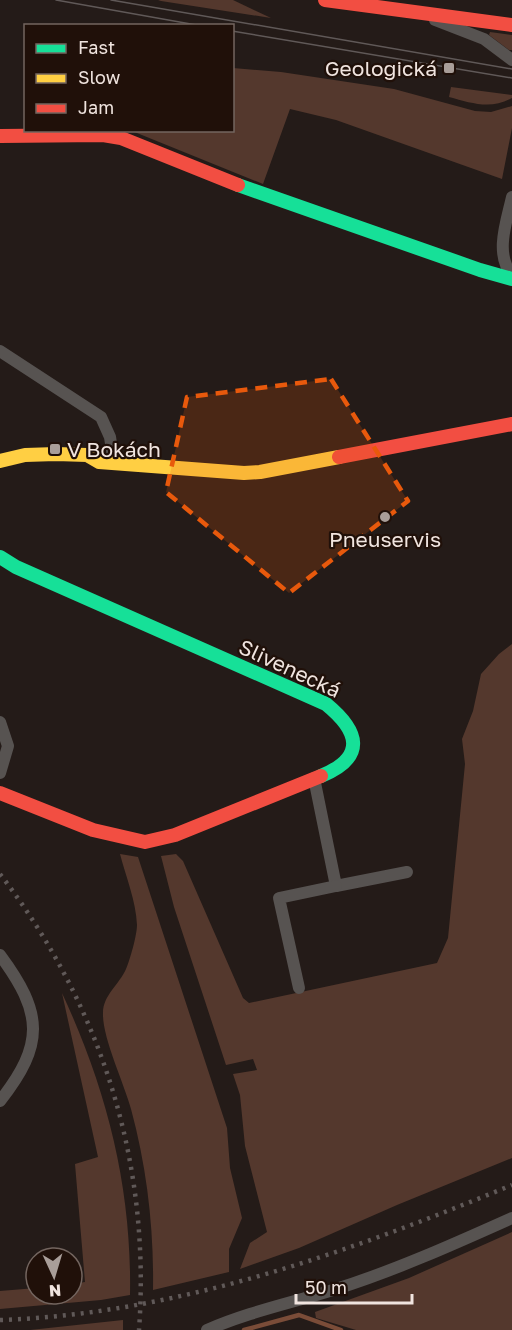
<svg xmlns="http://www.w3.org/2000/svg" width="512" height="1330" viewBox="0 0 512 1330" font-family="'Golos Text',sans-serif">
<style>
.green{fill:#54382d}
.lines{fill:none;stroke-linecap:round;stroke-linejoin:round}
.stream{stroke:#7a4c38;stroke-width:4.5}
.street{stroke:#575351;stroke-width:12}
.fast{stroke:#16e098;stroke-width:14}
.slow{stroke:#ffcf43;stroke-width:14}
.jam{stroke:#f24e42;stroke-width:14}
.tram{stroke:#605958;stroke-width:1.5}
.rail{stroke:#605958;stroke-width:4.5;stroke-dasharray:3 6;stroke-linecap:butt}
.marked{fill:#e8590c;fill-opacity:0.2;stroke:#e8590c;stroke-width:4.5;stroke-dasharray:12 8;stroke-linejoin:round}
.poi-dot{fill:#a99e99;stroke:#201009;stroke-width:2}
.labels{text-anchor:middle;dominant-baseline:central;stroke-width:4.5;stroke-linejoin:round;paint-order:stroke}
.poi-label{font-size:21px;fill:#f0e4df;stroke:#201009;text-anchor:end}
.street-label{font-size:21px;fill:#f0e4df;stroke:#201009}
</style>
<rect width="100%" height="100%" fill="#241b18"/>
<g class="green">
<polygon points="158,0 233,0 271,18 161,1"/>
<polygon points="490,32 512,35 512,50 509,50 489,35"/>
<polygon points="233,68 281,72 394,89 475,111 491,112 512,106 512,128 502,179 336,120 290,109 263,184 132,131 232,130"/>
<path d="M 451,87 L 512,95 L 512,98 C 491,110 471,103 449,97 Z"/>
<polygon points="512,644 512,1158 397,1205 299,1248 240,1269 250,1243 267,1232 245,1146 240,1095 233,1074 257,1070 253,1059 226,1065 174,907 161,856 176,854 183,861 243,998 249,1003 437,963 448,938 465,764 462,739 473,711 481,674 499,654"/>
<path d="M 120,854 L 138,857 L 227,1128 L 230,1168 L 242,1218 L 229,1249 L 229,1272 L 153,1290 C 154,1229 147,1168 131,1109 C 124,1083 102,1037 103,1013 C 103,995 119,985 126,969 C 130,960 137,935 137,925 C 136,901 126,877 120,854 Z"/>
<path d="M 62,993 C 107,1090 132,1187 130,1295 L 101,1300 L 0,1309 L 0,1291 L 36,1288 L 36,1294 L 72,1294 L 72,1284 L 85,1282 L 75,1164 L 98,1157 Z"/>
<polygon points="512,1232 512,1330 356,1330 316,1318 315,1312 409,1278"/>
<polygon points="123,1320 123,1330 30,1330"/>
</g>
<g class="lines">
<polyline class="stream" points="244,1330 299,1315 341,1330"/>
<g class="street">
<polyline points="435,20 484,39 512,60"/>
<path d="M 512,197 C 507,220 494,254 512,275"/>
<polyline points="0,351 101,417 110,437 114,463"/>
<polyline points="0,722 8,746 0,773"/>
<polyline points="314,778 336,886 407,872"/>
<path d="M 0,955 C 43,1013 45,1044 0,1101"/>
<polyline points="299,988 279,898 336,886"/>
<path d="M 207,1330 C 248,1312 291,1303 333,1290 C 394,1271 454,1244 512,1218"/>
</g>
<g class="fast">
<polyline points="238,185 480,270 512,279"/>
<path d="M 0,557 L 16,567 L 326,704 C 359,731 367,757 321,776"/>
</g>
<polyline class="slow" points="0,461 25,455 56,454 87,455 99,462 244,473 260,472 339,457"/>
<g class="jam">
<polyline points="325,0 512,25"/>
<polyline points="0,136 103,135 121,138 238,185"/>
<polyline points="339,457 512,424"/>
<polyline points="0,793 93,830 145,842 175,835 321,776"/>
</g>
<g class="tram">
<polyline points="56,0 202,26"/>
<polyline points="111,0 512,69"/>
<polyline points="232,31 512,78"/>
</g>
<g class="rail">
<path d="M 0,874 C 102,1007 151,1163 139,1330"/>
<path d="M 0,1320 C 177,1314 349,1252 512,1185"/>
</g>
</g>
<path class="marked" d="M 331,379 L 408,501 L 289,593 L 166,492 L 187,397 Z"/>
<g class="poi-dot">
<rect x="443" y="62" width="12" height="12" rx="3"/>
<rect x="49" y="443" width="12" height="12" rx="3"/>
<circle cx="385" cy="517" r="6"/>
</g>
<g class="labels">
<g class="poi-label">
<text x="437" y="68">Geologická</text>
<text x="67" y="449" text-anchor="start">V Bokách</text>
<text x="385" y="539" text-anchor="middle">Pneuservis</text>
</g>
<g class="street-label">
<text transform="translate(290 668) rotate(25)">Slivenecká</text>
</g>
</g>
<rect x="24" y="24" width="210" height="108" fill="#201009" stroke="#73655f" stroke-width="1.5"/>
<rect x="36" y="44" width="30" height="9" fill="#16e098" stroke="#73655f" stroke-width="1.5"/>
<text x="78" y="54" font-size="18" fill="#f0e4df">Fast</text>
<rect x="36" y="74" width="30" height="9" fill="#ffcf43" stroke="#73655f" stroke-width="1.5"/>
<text x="78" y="84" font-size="18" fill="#f0e4df">Slow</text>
<rect x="36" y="104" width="30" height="9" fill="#f24e42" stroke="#73655f" stroke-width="1.5"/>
<text x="78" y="114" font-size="18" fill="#f0e4df">Jam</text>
<g transform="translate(54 1276) rotate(176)"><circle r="28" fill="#201009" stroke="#73655f" stroke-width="1.5"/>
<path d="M0-4.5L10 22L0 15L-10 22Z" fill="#a99e99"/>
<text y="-9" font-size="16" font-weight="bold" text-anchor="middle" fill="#f0e4df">N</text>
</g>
<path d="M296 1294v9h116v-9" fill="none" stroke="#f0e4df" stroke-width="3"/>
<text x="305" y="1294" font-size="18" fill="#f0e4df" stroke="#201009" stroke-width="4.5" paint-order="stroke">50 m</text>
</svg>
